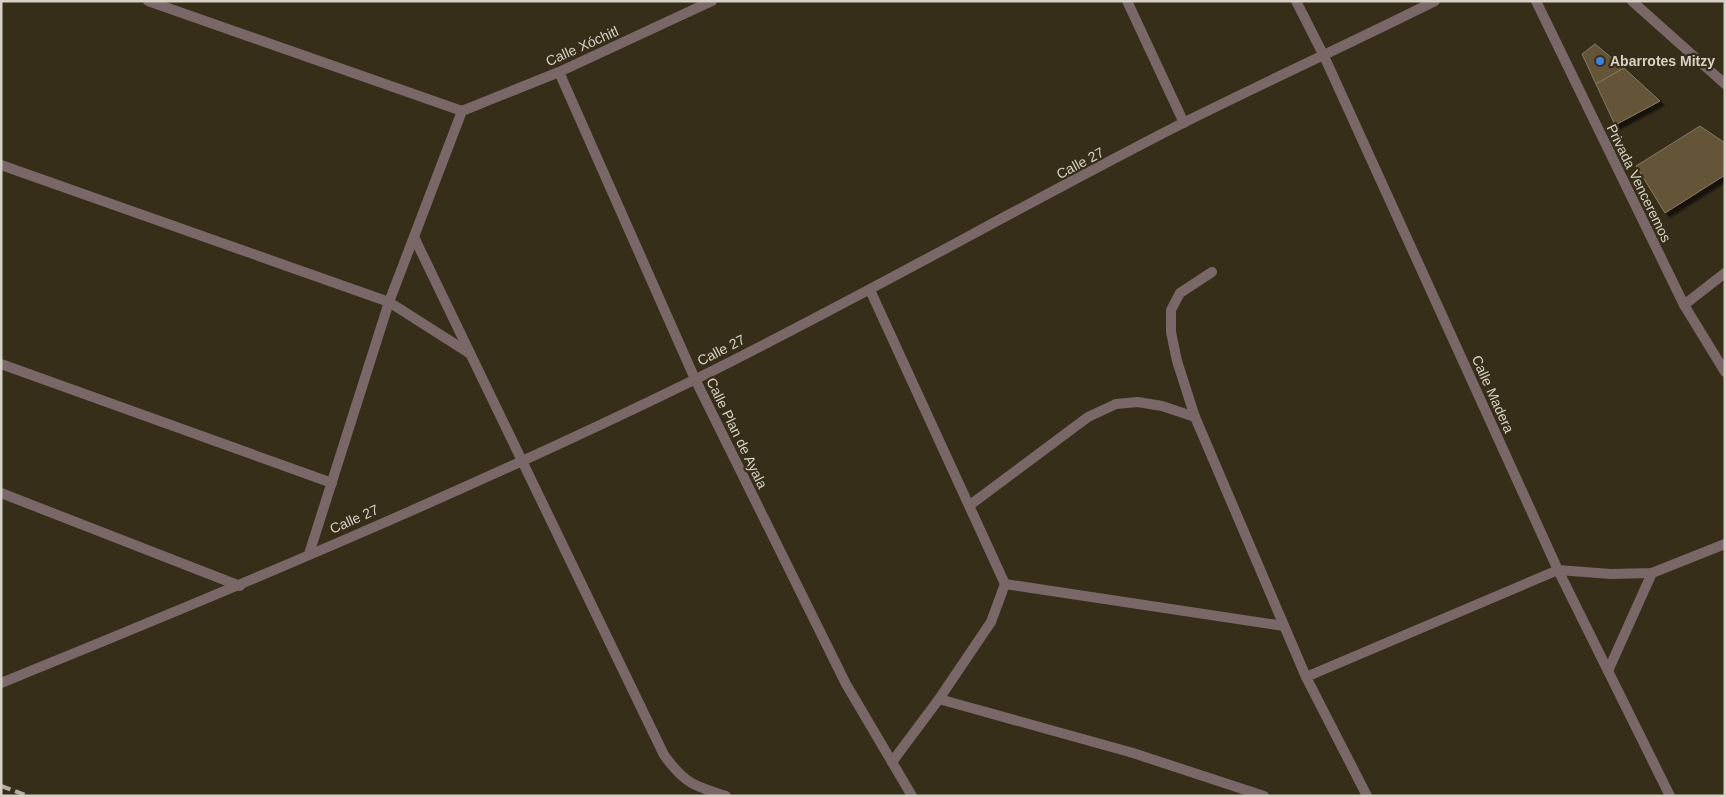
<svg xmlns="http://www.w3.org/2000/svg" width="1726" height="797" viewBox="0 0 1726 797" font-family="Helvetica,sans-serif">
<style>
.building{fill:#655437;stroke:#857863;filter:url(#shadow)}
.lines{fill:none;stroke-linecap:round;stroke-linejoin:round}
.minor{stroke:#796867;stroke-width:10}
.rail{stroke:#b5aea0;stroke-width:4;stroke-dasharray:10 5;stroke-linecap:butt}
.shop-dot{fill:#3f7fe0;stroke:#372e1a;stroke-width:2}
.labels{text-anchor:middle;dominant-baseline:central;stroke-width:4.5;stroke-linejoin:round;paint-order:stroke}
.street-label{font-size:14px;fill:#d8d2c6;stroke:#372e1a}
.poi-label{font-size:14px;font-weight:bold;fill:#d8d2c6;stroke:#372e1a;text-anchor:start}
</style>
<defs>
<filter id="shadow"><feDropShadow dx="4.5" dy="4.5" stdDeviation="1" flood-color="#0009"/></filter>
</defs>
<rect width="100%" height="100%" fill="#372e1a"/>
<g class="building">
<polygon points="1595,44 1624,68 1596,84 1582,54"/>
<polygon points="1624,68 1660,101 1615,125 1596,84"/>
<polygon points="1700,126 1725,143 1725,175 1665,213 1636,166"/>
</g>
<g class="lines">
<g class="minor">
<polyline points="148,1 462,111"/>
<polyline points="1127,1 1184,123"/>
<polyline points="1296,1 1324,56 1558,570 1670,796"/>
<polyline points="1536,1 1684,305 1725,372"/>
<polyline points="1632,1 1725,84"/>
<polyline points="559,72 695,379 846,684 912,796"/>
<polyline points="462,111 559,72 712,1"/>
<polyline points="1,165 389,302 469,353"/>
<path d="M 414,237 L 664,755 C 684,783 694,786 726,796"/>
<polyline points="1212,272 1180,293 1171,310 1171,332 1177,361 1195,417 1306,677 1367,796"/>
<polyline points="870,290 1005,584 991,622 939,699 892,762"/>
<polyline points="1684,305 1725,273"/>
<polyline points="1,364 332,483"/>
<polyline points="1,493 240,586"/>
<polyline points="970,505 1088,417 1116,404 1138,402 1162,406 1195,417"/>
<polyline points="309,554 389,302 462,111"/>
<polyline points="1005,584 1284,626"/>
<polyline points="1608,671 1652,573"/>
<polyline points="1306,677 1558,570 1611,574 1652,573 1725,544"/>
<path d="M 1,683 C 235,588 469,490 696,379 C 860,298 1020,206 1183,123 C 1267,81 1351,43 1435,1"/>
<polyline points="939,699 1133,753 1264,796"/>
</g>
<polyline class="rail" points="1,786 28,796"/>
</g>
<circle class="shop-dot" cx="1600" cy="61" r="5"/>
<g class="labels">
<g class="street-label">
<text transform="translate(582 46) rotate(-24)">Calle Xóchitl</text>
<text transform="translate(1080 163) rotate(-28)">Calle 27</text>
<text transform="translate(1639 183) rotate(64)">Privada Venceremos</text>
<text transform="translate(721 350) rotate(-27)">Calle 27</text>
<text transform="translate(1493 394) rotate(66)">Calle Madera</text>
<text transform="translate(737 433) rotate(64)">Calle Plan de Ayala</text>
<text transform="translate(354 519) rotate(-24)">Calle 27</text>
</g>
<g class="poi-label">
<text x="1610" y="61">Abarrotes Mitzy</text>
</g>
</g>
<rect width="1726" height="797" fill="none" stroke="#d8d2c6" stroke-width="5"/>
</svg>
